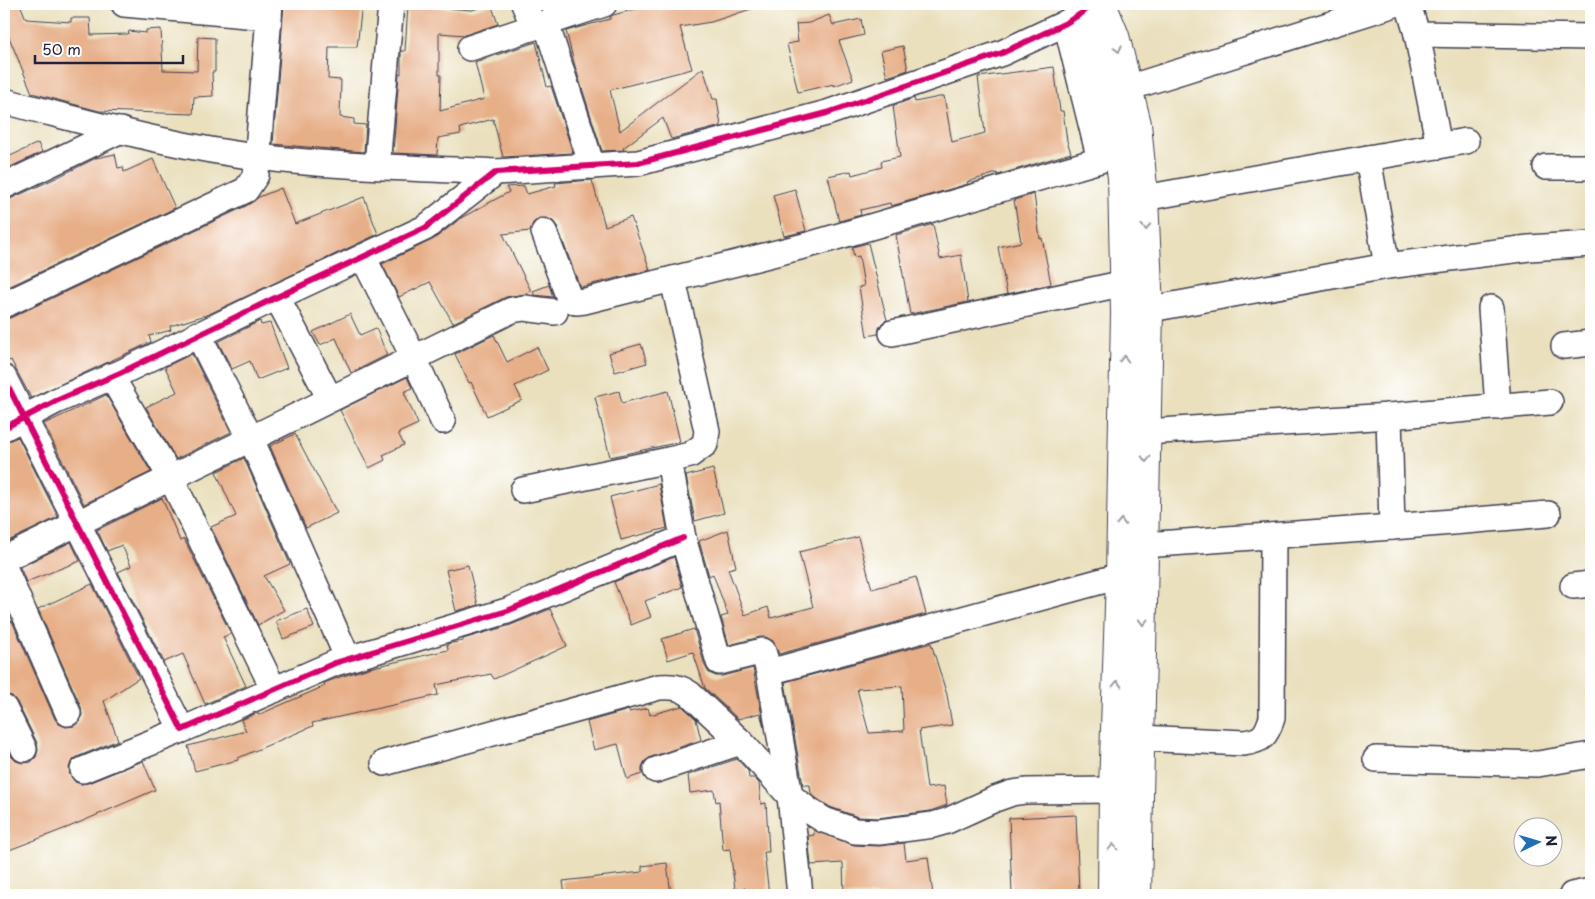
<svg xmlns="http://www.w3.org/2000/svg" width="1595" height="899" viewBox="0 0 1595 899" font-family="'Playpen Sans',sans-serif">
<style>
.building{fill:#e7af88;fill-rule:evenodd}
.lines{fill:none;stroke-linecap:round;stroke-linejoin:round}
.minor-casing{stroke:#403e4f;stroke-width:28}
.major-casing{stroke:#403e4f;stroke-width:30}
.minor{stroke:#fff;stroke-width:25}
.major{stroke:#fff;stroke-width:28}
.cycleway-casing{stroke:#fff;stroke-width:9}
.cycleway{stroke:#d6006c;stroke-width:6}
.oneway{stroke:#9c9ca7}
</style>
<rect width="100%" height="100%" fill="#fff"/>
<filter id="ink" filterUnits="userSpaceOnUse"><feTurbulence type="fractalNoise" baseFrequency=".02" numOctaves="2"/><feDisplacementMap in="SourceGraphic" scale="10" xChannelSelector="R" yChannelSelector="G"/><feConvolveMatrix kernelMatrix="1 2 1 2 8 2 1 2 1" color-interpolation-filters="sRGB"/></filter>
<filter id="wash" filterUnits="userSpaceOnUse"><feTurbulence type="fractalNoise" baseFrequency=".0096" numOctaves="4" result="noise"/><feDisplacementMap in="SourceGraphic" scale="20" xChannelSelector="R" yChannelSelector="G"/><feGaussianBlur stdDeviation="1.12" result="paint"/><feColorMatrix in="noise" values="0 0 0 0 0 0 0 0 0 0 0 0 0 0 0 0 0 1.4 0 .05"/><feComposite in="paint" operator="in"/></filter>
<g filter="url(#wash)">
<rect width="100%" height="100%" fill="#eae0be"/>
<g id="blocks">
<g class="building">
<polygon points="6,4 20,4 26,19 71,22 71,18 90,18 91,35 128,34 129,31 146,33 146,30 161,29 163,70 197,71 198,37 215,38 215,72 212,72 213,96 194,97 193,114 99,111 32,93 4,25"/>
<polygon points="284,4 362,4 357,47 329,47 328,79 341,80 340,117 354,119 354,124 366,125 364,152 273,144"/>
<polygon points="491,4 498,24 465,35 439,33 439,75 441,75 440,111 484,99 475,62 536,42 547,87 551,86 573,153 503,157 493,119 460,128 461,134 438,138 437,155 393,153 399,74 401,74 401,51 405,51 408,5 472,10"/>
<polygon points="655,4 756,4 757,7 711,22 680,27 692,69 610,90 620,131 703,68 713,99 717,99 721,126 671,139 663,118 623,148 624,150 602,151 575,66 566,31 610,19 610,17 613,15"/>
<polygon points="829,15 833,25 861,19 864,35 839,41 853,79 834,86 834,84 798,92 787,44 798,42 796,24 809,23"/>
<polygon points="903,46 908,70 887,77 881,51"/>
<polygon points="1054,67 1060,111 1063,111 1067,141 1071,153 998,175 997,173 967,182 968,184 891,206 890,203 860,210 861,215 839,221 828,176 851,171 852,175 882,167 881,161 900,157 893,106 914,98 915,102 944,96 952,142 985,133 978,77"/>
<polygon points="38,143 42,152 4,170 4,159"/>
<polygon points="115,154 118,168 123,167 124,172 153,159 175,208 4,289 4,200 10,199 54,179 96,158"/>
<polygon points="592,180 605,226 631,217 650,270 580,287 557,226 553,221 547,218 539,218 533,223 530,231 503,234 531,291 525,294 506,297 453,323 430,282 399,297 382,264 434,239 461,218 509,192 506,187 524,186 527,194 556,186 555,183"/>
<polygon points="281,188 295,224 364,197 378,234 209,314 170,326 171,330 149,336 151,342 31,398 11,360 4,363 4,319 10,318 246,206 259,197"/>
<polygon points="795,189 806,231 784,236 773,195"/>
<polygon points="1034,194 1040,239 1042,238 1051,284 1007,294 998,247 1021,242 1014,200"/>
<polygon points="933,224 940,259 961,255 968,302 910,314 896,235"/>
<polygon points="868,243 887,320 882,323 879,328 878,334 867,336 859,287 864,286 859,256 854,257 852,247"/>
<polygon points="549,285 553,297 534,295 533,291"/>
<polygon points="350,314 360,335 376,328 387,355 351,373 336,338 320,345 313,332"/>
<polygon points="260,321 261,325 270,323 287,368 257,380 250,361 232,369 218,342"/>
<polygon points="494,335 507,362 537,347 548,370 515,386 522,400 487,416 471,382 469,383 455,354"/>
<polygon points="641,344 647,363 615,372 609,353"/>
<polygon points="192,354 231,432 176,459 146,407 177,392 165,367"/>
<polygon points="407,377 412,388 404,392 418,424 398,433 404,445 383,455 385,460 369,468 340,410"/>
<polygon points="619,391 622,403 668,391 680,442 610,457 595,397"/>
<polygon points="106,395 151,472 84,504 44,424"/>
<polygon points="295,434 337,513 306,528 270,446"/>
<polygon points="18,437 58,517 4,543 4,442"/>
<polygon points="244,458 290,564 264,576 284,610 258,625 211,527 236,516 216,472"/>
<polygon points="713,469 724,513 695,521 686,476"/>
<polygon points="659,484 667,528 621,540 610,497"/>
<polygon points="162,498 180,541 184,539 231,634 223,637 246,686 205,704 183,654 164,662 118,572 131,566 122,545 107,551 97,530"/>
<polygon points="728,530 736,567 728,569 745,615 768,607 771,618 813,607 799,552 858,537 872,589 916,577 926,614 779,654 773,641 766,637 760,637 729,645 721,617 728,615 713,574 709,576 699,541"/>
<polygon points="71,542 80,561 26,582 20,567"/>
<polygon points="674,557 682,587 645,601 651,617 631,625 614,582"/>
<polygon points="468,565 478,605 456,611 446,570"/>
<polygon points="92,584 139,678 104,701 118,740 77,757 71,762 69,768 70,775 75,782 81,784 88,783 143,761 155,790 69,827 4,852 4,740 11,756 16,761 23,763 31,762 36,757 38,750 37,743 17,702 12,696 4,694 4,624 12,621 55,719 59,724 66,727 74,726 79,722 82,715 81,707 38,609"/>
<polygon points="307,609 314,627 283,639 276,621"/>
<polygon points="550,609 567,646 494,679 491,674 436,685 438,695 312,723 313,726 238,758 238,760 195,771 188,746 246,731 241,720 257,713 258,715 325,686 324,683 340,677 369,668 448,650 447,644 463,641 463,639 511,625"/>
<polygon points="694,629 705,666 709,673 716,676 722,676 753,668 764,727 760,713 738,719 705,688 693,652 668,660 662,639"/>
<path d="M 931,643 L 947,695 L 952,725 L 919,730 L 927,788 L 944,786 L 947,805 L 930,811 L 878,818 L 858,817 L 830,807 L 819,800 L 811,794 L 810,785 L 803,785 L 785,682 ZM 902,686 L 904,731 L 869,733 L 857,689 Z"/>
<polygon points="682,706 696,719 701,740 651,757 645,761 642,767 642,774 627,779 618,744 594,750 587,722 629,710 629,712 648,708 650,715"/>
<polygon points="737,759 748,771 749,778 754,778 759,783 761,804 766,803 769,852 764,852 769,895 745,895 745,888 735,889 730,849 723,850 719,801 716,802 714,790 690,793 688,775"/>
<polygon points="1076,815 1079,893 1012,895 1009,818"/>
<polygon points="814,830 854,845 879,846 904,843 906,860 928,857 933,895 844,895 843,863 811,865 808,836 814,835"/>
<polygon points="667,863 671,895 565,895 563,881 642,872 642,866"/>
</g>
</g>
</g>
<g filter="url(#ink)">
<use href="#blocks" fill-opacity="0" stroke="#403e4f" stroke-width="1"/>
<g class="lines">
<g class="minor-casing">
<g id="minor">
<polyline points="124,4 269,17"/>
<polyline points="524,4 534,27 604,4"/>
<polyline points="1408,4 1417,34 1591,37"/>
<polyline points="546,23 592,166"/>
<polyline points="1417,34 1439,146"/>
<polyline points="470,48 534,27"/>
<polyline points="1128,88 1395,4"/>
<path d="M 4,101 C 88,122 172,147 258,157 C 337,167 417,168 496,172"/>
<polyline points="1466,141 1368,158 1387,266 1529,248 1591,244"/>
<polyline points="377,166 391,4"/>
<polyline points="1546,167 1591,167"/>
<polyline points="4,186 121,130"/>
<polyline points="1144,198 1368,158"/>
<polyline points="544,232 569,298 576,302 585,301 812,244 1100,160 1066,23"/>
<polyline points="673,280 707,431 705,444 690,455 669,460 683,538 719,662 763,651 769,672 1120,576 1139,572"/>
<polyline points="277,297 330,399"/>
<polyline points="4,305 246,190 256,175 270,4"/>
<polyline points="1491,308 1498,407"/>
<polyline points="1129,313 1387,266"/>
<polyline points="892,333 1125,283"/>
<polyline points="198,334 251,439 348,659"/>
<polyline points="1564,346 1591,343"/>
<polyline points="111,376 171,478 274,690"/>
<polyline points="4,378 182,730 335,663 507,611 683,538"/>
<polyline points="1389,416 1392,527 1548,514"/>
<polyline points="443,421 414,358 512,310 524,308 555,312"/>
<polyline points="4,428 56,401 120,373 277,297 425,228 496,172 638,163 827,113 1002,53 1066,23 1082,13 1092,4"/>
<polyline points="1146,432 1389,416 1550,402"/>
<polyline points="523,490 669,460"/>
<polyline points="1144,545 1392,527"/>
<polyline points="4,559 238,445 414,358 363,257"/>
<polyline points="4,567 68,713"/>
<polyline points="1573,586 1591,584"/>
<polyline points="769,672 790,796 800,895"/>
<polyline points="4,708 24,749"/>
<path d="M 1140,738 L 1244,743 C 1263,740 1266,736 1272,718 L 1273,536"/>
<polyline points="1376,759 1538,764 1591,755"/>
<path d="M 384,763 L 659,687 C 672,686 680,687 690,694 L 741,742 L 790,796 L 811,812 L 824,820 L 855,831 L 879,832 L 933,825 L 947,821 L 995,799 L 1012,793 L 1026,791 L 1113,790"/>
<polyline points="83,770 182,730"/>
<polyline points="656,770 741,742"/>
<polyline points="1572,895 1591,891"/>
</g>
</g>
<g class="major-casing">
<g id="major">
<polyline points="1079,4 1094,47 1109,99 1122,177 1125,313 1120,576 1113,790 1112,895"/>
<polyline points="1102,4 1115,36 1137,124 1144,198 1149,310 1137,895"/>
</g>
</g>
<use href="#minor" class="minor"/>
<use href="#major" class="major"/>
<g class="cycleway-casing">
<g id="cycleway">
<polyline points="4,378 182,730 335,663 507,611 683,538"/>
<polyline points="4,428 56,401 120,373 277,297 425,228 496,172 638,163 827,113 1002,53 1066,23 1082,13 1092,4"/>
</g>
</g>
<use href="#cycleway" class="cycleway"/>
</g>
<defs><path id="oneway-chevron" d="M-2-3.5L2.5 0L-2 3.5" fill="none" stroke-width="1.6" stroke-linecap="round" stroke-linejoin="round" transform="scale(1.25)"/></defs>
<g class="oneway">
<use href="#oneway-chevron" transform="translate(1118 49) rotate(76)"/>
<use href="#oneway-chevron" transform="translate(1146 227) rotate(87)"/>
<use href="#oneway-chevron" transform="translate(1124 359) rotate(-89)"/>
<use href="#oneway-chevron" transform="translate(1146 459) rotate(91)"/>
<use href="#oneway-chevron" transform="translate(1121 522) rotate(-89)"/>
<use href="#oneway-chevron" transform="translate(1143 622) rotate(91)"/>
<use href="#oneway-chevron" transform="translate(1117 684) rotate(-88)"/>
<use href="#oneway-chevron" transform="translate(1113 847) rotate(-90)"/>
</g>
</g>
<rect width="1595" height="899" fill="none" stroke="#fff" stroke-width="20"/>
<g transform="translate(1538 842) rotate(85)"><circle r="24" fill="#ffffff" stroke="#a7a7b1"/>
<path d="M0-4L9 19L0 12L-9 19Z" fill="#1f6fb2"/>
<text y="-8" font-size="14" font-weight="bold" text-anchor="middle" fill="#22223b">N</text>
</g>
<path d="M35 55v8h148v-8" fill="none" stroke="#22223b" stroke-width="2.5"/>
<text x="42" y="55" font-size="15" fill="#22223b" stroke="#ffffff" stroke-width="4" paint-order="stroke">50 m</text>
</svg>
